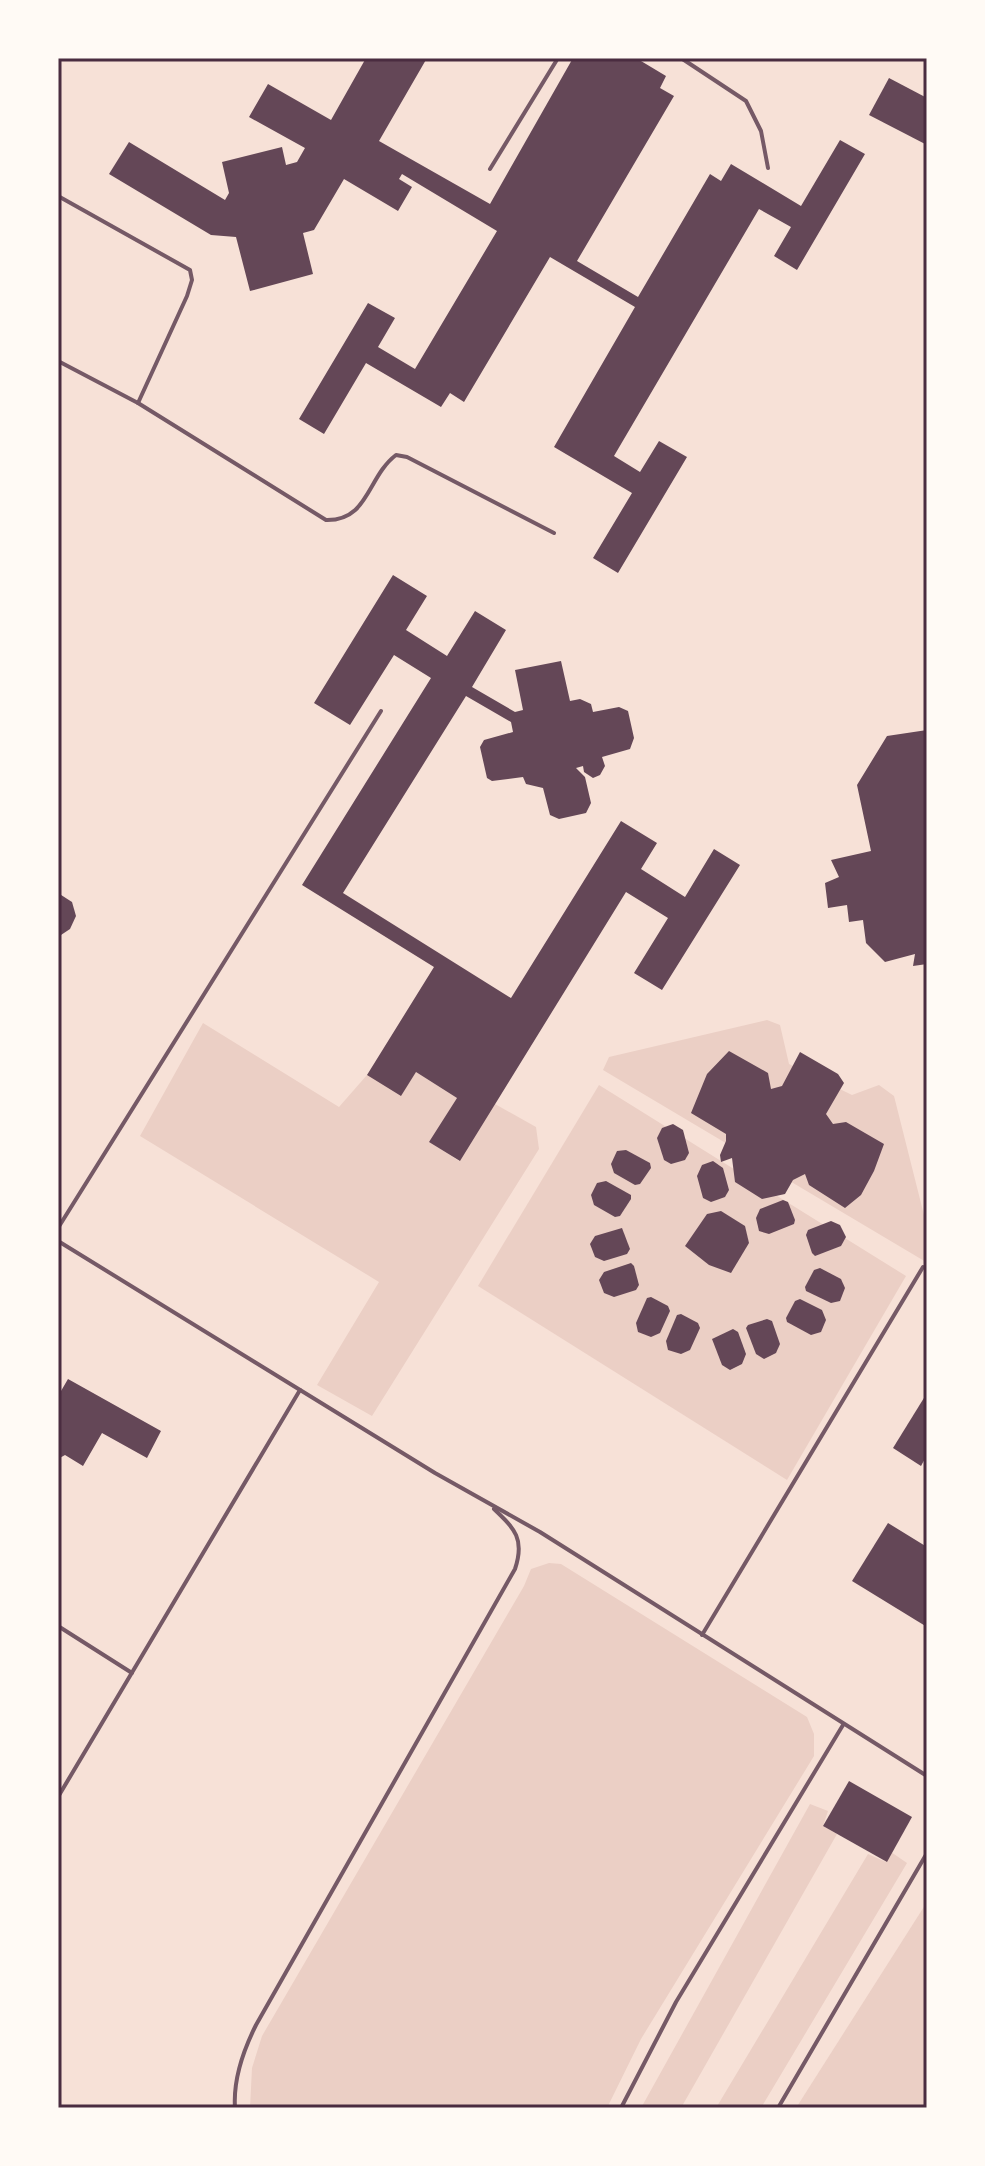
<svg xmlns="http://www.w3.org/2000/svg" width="985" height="2166" viewBox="0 0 985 2166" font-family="Figtree,sans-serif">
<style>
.green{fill:#ebcfc5}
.building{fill:#644757}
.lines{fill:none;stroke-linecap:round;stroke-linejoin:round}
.service{stroke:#755966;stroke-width:4}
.neatline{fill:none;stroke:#4a2c40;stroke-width:3}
</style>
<rect width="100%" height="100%" fill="#f7e1d7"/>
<g class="green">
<polygon points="767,1020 780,1025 789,1064 852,1095 879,1085 894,1096 927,1227 926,1262 603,1070 609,1057"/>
<polygon points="203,1023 339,1107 367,1075 416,1072 457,1098 430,1142 459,1161 495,1104 536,1127 539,1149 372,1416 317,1385 379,1282 140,1136"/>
<polygon points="599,1085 906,1276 787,1480 478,1286"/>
<polygon points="549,1563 561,1564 807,1717 814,1734 814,1756 641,2039 607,2108 250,2108 252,2068 262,2036 524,1586 531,1569"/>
<polygon points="810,1804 828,1811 823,1826 837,1834 681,2108 641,2108"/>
<polygon points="891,1852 907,1863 761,2108 716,2108 868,1854 886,1862"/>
<polygon points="927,1902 927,2108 796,2108"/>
</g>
<g class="building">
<polygon points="366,58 427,58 379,141 490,204 573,58 636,58 666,76 660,88 674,96 577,261 638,297 710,174 721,181 731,164 801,206 840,140 865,154 797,270 774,256 791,227 759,209 614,456 640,472 659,441 687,457 618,573 593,558 632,493 554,447 635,307 550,257 464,402 450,393 441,407 366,363 324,434 299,419 368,303 395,318 378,347 415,369 497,231 402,174 399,179 412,187 398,211 344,179 314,230 303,233 313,274 250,291 236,237 211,235 109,174 129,142 225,200 229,193 222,162 282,147 286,165 297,162 305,148 249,117 268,84 331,120"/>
<polygon points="889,78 927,98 927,145 869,115"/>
<polygon points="393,575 427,596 406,630 447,656 475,611 506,630 472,687 515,712 523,710 515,670 561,661 570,701 580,699 591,704 593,712 619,707 628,711 634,738 630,749 602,757 605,766 600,775 593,778 584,772 583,766 576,768 585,777 591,803 586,813 559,819 550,815 543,788 526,784 523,777 492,781 487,778 480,747 484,740 513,732 511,722 466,696 343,893 511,998 621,821 657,843 641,869 685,897 714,849 740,865 662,990 634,973 668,918 626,892 460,1161 429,1142 457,1098 416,1072 401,1096 367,1075 434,967 302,885 431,678 394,655 350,725 314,703"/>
<polygon points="927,730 927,964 913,966 915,954 885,962 866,943 863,920 849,922 847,905 828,908 825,883 839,877 831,860 871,851 857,785 887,736"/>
<polygon points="58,893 72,902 76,916 70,929 58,937"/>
<polygon points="729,1051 768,1073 771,1089 782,1086 800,1052 838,1074 844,1083 826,1114 833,1124 846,1122 884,1144 874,1171 861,1195 845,1208 809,1185 805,1174 793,1180 785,1194 762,1199 735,1182 732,1158 721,1162 720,1155 726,1141 726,1134 691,1113 707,1074"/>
<polygon points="673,1124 683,1130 689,1153 685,1160 671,1164 664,1160 657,1138 662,1128"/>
<polygon points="626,1150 650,1163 651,1168 640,1184 635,1185 614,1173 611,1164 617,1151"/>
<polygon points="713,1161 723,1168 729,1190 725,1197 711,1202 703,1198 697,1176 702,1165"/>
<polygon points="606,1181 631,1195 631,1199 620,1216 615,1217 594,1205 591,1195 597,1183"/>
<polygon points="783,1200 788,1202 795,1220 794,1224 769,1234 759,1231 756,1218 760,1209"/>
<polygon points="721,1211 745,1226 749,1243 731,1273 709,1265 685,1246 707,1214"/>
<polygon points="831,1221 840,1225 846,1237 841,1246 815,1256 812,1253 806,1235 808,1230"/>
<polygon points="622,1228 630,1249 627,1254 604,1261 595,1257 590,1244 595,1236"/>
<polygon points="631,1263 634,1266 639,1285 636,1290 614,1297 604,1293 599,1280 604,1272"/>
<polygon points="820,1268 841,1279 845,1288 840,1301 831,1303 806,1291 805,1287 814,1270"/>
<polygon points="651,1297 668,1306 670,1311 660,1333 651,1337 638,1332 636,1323 647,1298"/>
<polygon points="800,1299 822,1310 826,1320 821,1332 811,1335 787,1322 786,1318 795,1301"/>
<polygon points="681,1314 698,1323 700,1328 690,1350 681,1354 668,1350 666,1341 677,1315"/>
<polygon points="767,1319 772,1321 780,1344 776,1353 764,1359 756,1354 746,1328 748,1325"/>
<polygon points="733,1329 738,1332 746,1354 742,1364 730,1370 722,1365 712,1339"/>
<polygon points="68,1379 161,1431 147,1458 102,1433 83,1466 65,1455 58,1459 58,1389 61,1391"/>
<polygon points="927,1393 927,1455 921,1466 893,1448"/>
<polygon points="888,1523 927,1547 927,1627 852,1581"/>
<polygon points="849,1781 912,1817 887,1862 823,1826"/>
</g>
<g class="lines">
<g class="service">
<polyline points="681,58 746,101 761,131 768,168"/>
<polyline points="490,169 558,58"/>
<polyline points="58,196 190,270 192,280 187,296 138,403"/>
<path d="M 58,361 L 138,403 L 326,520 C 369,521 367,477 396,455 L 407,457 L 554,533"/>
<polyline points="58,1228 381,711"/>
<polyline points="58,1241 435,1473 540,1532 927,1776"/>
<polyline points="58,1626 132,1673"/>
<polyline points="702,1635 923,1267"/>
<polyline points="58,1797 300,1390"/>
<path d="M 235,2108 C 233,2079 243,2051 256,2025 L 515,1569 C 525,1539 515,1529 494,1509"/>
<polyline points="621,2108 676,2002 843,1725"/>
<polyline points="778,2108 927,1853"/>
</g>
</g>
<rect width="985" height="2166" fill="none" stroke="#fffaf5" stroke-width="120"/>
<rect x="60" y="60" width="865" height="2046" class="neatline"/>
</svg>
